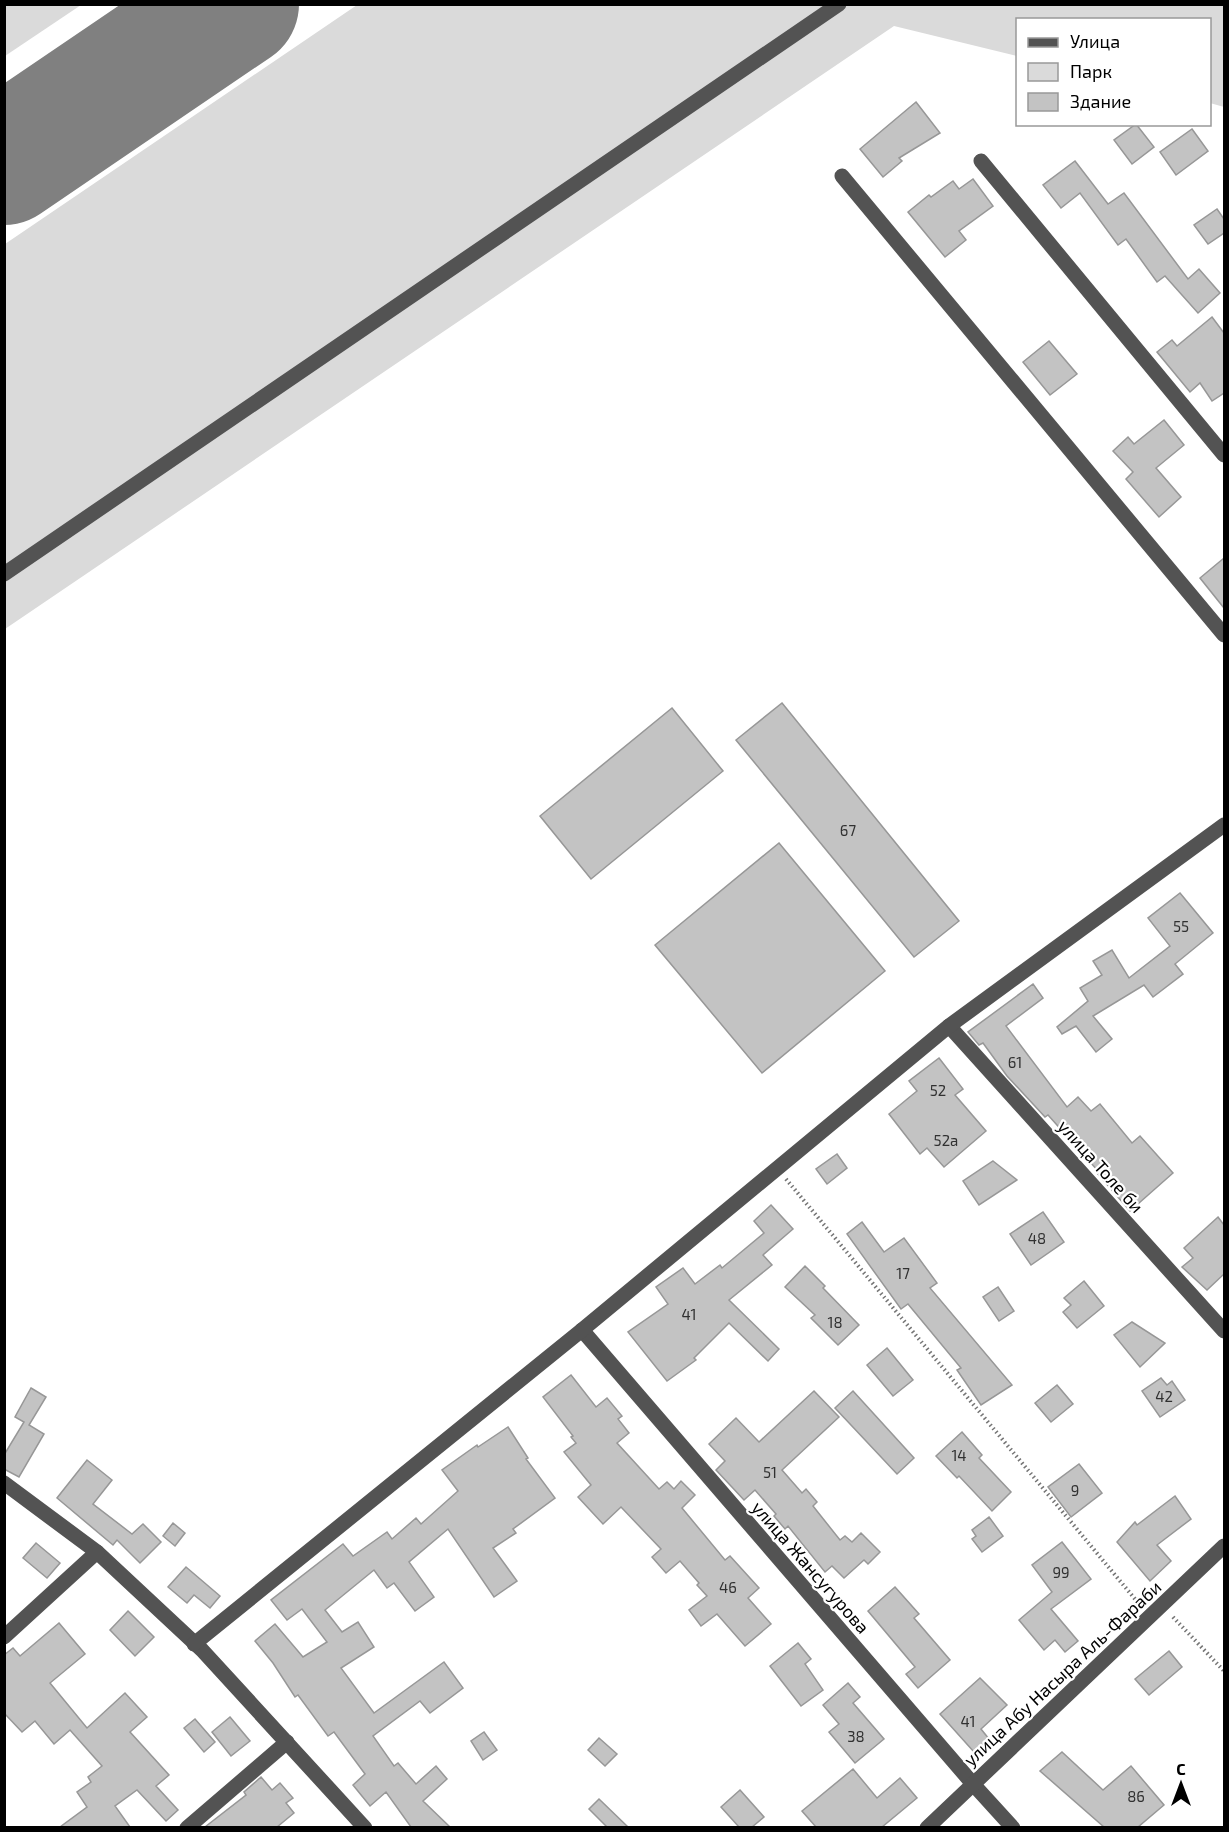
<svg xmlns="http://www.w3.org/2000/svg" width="1229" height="1832" viewBox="0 0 1229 1832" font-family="'Exo 2',sans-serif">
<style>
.green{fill:#dadada}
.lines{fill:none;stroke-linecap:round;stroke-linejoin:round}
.runway{stroke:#808080;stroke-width:128}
.building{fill:#c3c3c3;stroke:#979797;stroke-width:1.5}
.path{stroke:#757575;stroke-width:4;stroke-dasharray:1.5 3;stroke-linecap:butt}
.minor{stroke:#535353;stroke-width:15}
.labels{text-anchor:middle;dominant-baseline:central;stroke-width:4.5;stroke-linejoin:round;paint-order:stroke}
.number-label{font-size:15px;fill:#313131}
.street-label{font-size:18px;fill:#000;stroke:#fff}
</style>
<rect width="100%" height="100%" fill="#fff"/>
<g class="green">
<polygon points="5,4 81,4 81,5 5,56"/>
<polygon points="357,5 1224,5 1224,107 1210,103 1210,20 1018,20 1017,56 894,26 5,629 5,244"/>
</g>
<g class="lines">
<polyline class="runway" points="4,161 235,4"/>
</g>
<g class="building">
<polygon points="916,102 940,133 899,158 902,161 883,177 860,149"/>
<polygon points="1136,124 1154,147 1132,164 1114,140"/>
<polygon points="1192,129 1208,151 1176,175 1160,152"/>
<polygon points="1075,161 1108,204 1124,193 1188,279 1199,269 1220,293 1198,313 1165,276 1157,282 1126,239 1118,245 1080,193 1061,208 1043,185"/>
<polygon points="973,179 993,206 959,231 966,240 945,257 908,212 929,195 931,197 953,181 959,189"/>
<polygon points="1217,209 1224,219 1224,233 1208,244 1194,225"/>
<polygon points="1212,317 1224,333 1224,393 1212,401 1200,383 1190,392 1157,352 1172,340 1177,346"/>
<polygon points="1049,341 1077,374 1050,395 1023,362"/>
<polygon points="1164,420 1184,445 1156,468 1181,497 1159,517 1126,479 1133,472 1113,451 1128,437 1134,444"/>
<polygon points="1224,558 1224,608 1200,578"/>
<polygon points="782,703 959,921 914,957 736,740"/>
<polygon points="672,708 723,771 591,879 540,816"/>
<polygon points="779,843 885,971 762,1073 655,945"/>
<polygon points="1180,893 1213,933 1175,964 1183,974 1153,997 1144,985 1093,1016 1112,1039 1096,1052 1076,1026 1062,1034 1057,1027 1088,1001 1080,988 1102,975 1093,961 1112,950 1129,978 1170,946 1148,918"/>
<polygon points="1033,984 1043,998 1006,1026 1067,1107 1078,1097 1091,1111 1100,1104 1132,1143 1140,1136 1173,1173 1130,1211 1097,1173 1099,1172 1048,1115 1045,1117 1007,1076 983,1043 979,1045 968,1032"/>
<polygon points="939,1058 963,1089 955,1095 986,1131 944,1167 927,1148 920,1154 889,1114 917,1091 909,1081"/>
<polygon points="837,1154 847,1168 827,1184 816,1169"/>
<polygon points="993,1161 1017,1180 979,1205 963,1181"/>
<polygon points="771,1205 793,1229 763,1255 772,1265 729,1300 779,1349 768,1361 729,1323 694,1358 696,1360 667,1381 628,1332 668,1304 656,1287 683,1268 695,1284 720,1265 722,1268 764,1233 754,1221"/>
<polygon points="1043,1212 1064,1242 1031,1265 1010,1234"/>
<polygon points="1218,1217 1224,1225 1224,1274 1207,1290 1182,1267 1193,1258 1184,1248"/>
<polygon points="862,1222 884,1252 904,1238 937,1283 930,1288 1012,1385 981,1405 957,1370 961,1368 908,1304 901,1309 847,1234"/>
<polygon points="805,1266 825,1286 823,1288 859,1325 838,1345 811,1318 815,1315 785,1287"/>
<polygon points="1084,1281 1104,1306 1077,1328 1063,1312 1071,1305 1064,1298"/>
<polygon points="998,1287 1014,1311 999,1321 983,1297"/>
<polygon points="1132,1322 1165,1343 1140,1367 1114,1335"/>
<polygon points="887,1348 913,1380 893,1396 867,1365"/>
<polygon points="571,1375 596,1407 607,1398 622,1416 618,1419 629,1433 617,1443 659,1489 667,1482 674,1489 681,1481 695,1495 682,1508 725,1560 730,1556 759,1588 748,1598 771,1624 745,1646 717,1614 701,1626 689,1610 707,1596 697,1585 699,1583 680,1561 666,1573 652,1557 661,1549 621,1507 603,1524 578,1497 591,1485 564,1452 576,1443 571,1437 573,1436 543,1397"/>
<polygon points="1161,1378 1167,1385 1172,1381 1185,1400 1160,1417 1142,1391"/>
<polygon points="1057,1385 1073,1404 1051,1422 1035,1403"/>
<polygon points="31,1388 46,1397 29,1425 44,1434 19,1477 4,1469 4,1455 24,1422 15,1417"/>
<polygon points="814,1391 839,1417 782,1470 802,1493 806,1489 817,1502 813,1506 840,1540 845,1536 852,1542 861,1533 880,1552 868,1564 864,1560 844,1578 832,1566 825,1572 788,1526 785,1529 774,1516 776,1514 755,1490 744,1500 716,1470 725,1461 709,1444 736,1418 759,1442"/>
<polygon points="853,1391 914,1458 897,1474 835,1408"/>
<polygon points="508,1427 528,1458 526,1459 555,1498 513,1529 516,1533 493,1548 517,1581 494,1597 448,1529 409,1562 434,1597 415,1611 394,1583 387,1588 374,1570 325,1610 342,1632 358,1622 374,1647 341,1668 374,1713 444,1662 463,1688 430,1713 420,1701 373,1736 394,1766 398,1763 416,1784 436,1766 447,1779 423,1801 450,1827 411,1827 386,1792 370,1806 353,1785 365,1774 334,1732 328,1736 298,1695 295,1697 273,1663 255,1641 275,1624 303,1657 327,1642 302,1609 287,1620 271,1600 343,1544 353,1556 387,1532 392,1539 416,1518 421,1524 458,1491 442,1470 477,1445 478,1447"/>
<polygon points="962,1432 982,1455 979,1458 1011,1492 992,1511 959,1476 957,1478 936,1456"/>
<polygon points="87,1460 112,1480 93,1504 132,1534 143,1524 161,1542 140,1563 117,1540 113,1545 57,1498"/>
<polygon points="1079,1464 1102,1493 1071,1517 1048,1487"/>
<polygon points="1175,1496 1191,1519 1157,1545 1171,1561 1150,1581 1117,1542 1135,1522 1137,1525"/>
<polygon points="989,1517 1003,1536 982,1552 972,1539 976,1536 972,1530"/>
<polygon points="173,1523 185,1533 175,1546 163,1536"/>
<polygon points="1062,1542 1091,1579 1051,1609 1078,1641 1065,1652 1055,1640 1044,1650 1019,1620 1052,1592 1032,1565"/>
<polygon points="36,1543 60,1563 47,1578 23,1558"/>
<polygon points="186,1567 220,1596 210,1608 194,1595 187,1603 168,1587"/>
<polygon points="895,1587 919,1614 914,1618 950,1660 918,1688 906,1674 915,1667 868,1611"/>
<polygon points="128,1611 154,1637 135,1656 110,1630"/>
<polygon points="59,1623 85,1654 50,1683 87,1728 125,1693 147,1717 130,1732 169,1775 156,1786 178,1810 166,1821 137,1790 115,1806 130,1827 60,1827 87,1807 77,1792 91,1782 88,1777 102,1766 70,1730 54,1744 35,1721 22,1732 4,1713 4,1655 13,1648 20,1656"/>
<polygon points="798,1643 811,1659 805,1664 823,1690 801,1706 770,1666"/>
<polygon points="1169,1651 1182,1667 1149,1695 1135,1679"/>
<polygon points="980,1678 1007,1705 981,1729 989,1739 974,1752 940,1714"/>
<polygon points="848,1683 860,1697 853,1703 884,1739 855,1763 829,1732 839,1724 823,1705"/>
<polygon points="230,1717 250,1741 231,1756 212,1732"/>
<polygon points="195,1719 215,1742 204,1752 184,1728"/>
<polygon points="484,1732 497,1750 483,1760 471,1741"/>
<polygon points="599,1738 617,1754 605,1766 588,1750"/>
<polygon points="1062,1752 1103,1790 1131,1766 1164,1805 1138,1827 1104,1827 1040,1771"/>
<polygon points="853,1769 877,1798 900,1778 917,1798 882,1827 816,1827 802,1811"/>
<polygon points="261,1777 272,1790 280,1783 293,1798 286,1803 294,1813 277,1827 205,1827 246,1795 244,1792"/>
<polygon points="740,1790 764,1817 752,1827 739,1827 721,1807"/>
<polygon points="599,1799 628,1827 607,1827 589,1809"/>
</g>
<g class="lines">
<g class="path">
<polyline points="786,1179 1140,1605"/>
<polyline points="1173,1617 1224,1671"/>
</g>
<g class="minor">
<polyline points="981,161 1224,455"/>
<polyline points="842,176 1224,635"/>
<polyline points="4,574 839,4"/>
<polyline points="949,1026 1224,1331"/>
<polyline points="582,1330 973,1784 1013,1828"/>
<polyline points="4,1483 97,1552 202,1650 365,1828"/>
<polyline points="4,1637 97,1552"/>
<polyline points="194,1644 582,1330 949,1026 1224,825"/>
<polyline points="187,1828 287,1742"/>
<polyline points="927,1828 1224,1546"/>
</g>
</g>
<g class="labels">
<g class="number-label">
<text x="848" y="830">67</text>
<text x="1181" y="926">55</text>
<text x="1015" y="1062">61</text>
<text x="938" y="1090">52</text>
<text x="946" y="1140">52а</text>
<text x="1037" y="1238">48</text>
<text x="903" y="1273">17</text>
<text x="689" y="1314">41</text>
<text x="835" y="1322">18</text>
<text x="1164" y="1396">42</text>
<text x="959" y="1455">14</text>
<text x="770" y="1472">51</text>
<text x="1075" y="1490">9</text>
<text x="1061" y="1572">99</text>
<text x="728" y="1587">46</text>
<text x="968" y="1721">41</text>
<text x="856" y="1736">38</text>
<text x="1136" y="1796">86</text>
</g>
<g class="street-label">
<text transform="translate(1101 1166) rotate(48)">улица Толе би</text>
<text transform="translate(811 1567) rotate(49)">улица Жансугурова</text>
<text transform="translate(1062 1673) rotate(-43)">улица Абу Насыра Аль-Фараби</text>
</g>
</g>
<rect width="1229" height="1832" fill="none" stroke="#000000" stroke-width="12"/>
<rect x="1016" y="18" width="195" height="108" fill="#ffffff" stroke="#999999" stroke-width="1.5"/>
<rect x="1028" y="38" width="30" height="9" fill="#535353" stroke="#999999" stroke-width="1.5"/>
<text x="1070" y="48" font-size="18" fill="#000000">Улица</text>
<rect x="1028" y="63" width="30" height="18" fill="#dadada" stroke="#999999" stroke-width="1.5"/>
<text x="1070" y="78" font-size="18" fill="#000000">Парк</text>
<rect x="1028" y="93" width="30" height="18" fill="#c3c3c3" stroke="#999999" stroke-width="1.5"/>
<text x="1070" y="108" font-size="18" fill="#000000">Здание</text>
<g transform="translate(1181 1784)" stroke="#ffffff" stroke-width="4.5" paint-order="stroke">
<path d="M0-4.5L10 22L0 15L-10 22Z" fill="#000000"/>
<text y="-9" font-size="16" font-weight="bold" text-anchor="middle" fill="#000000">С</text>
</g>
</svg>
